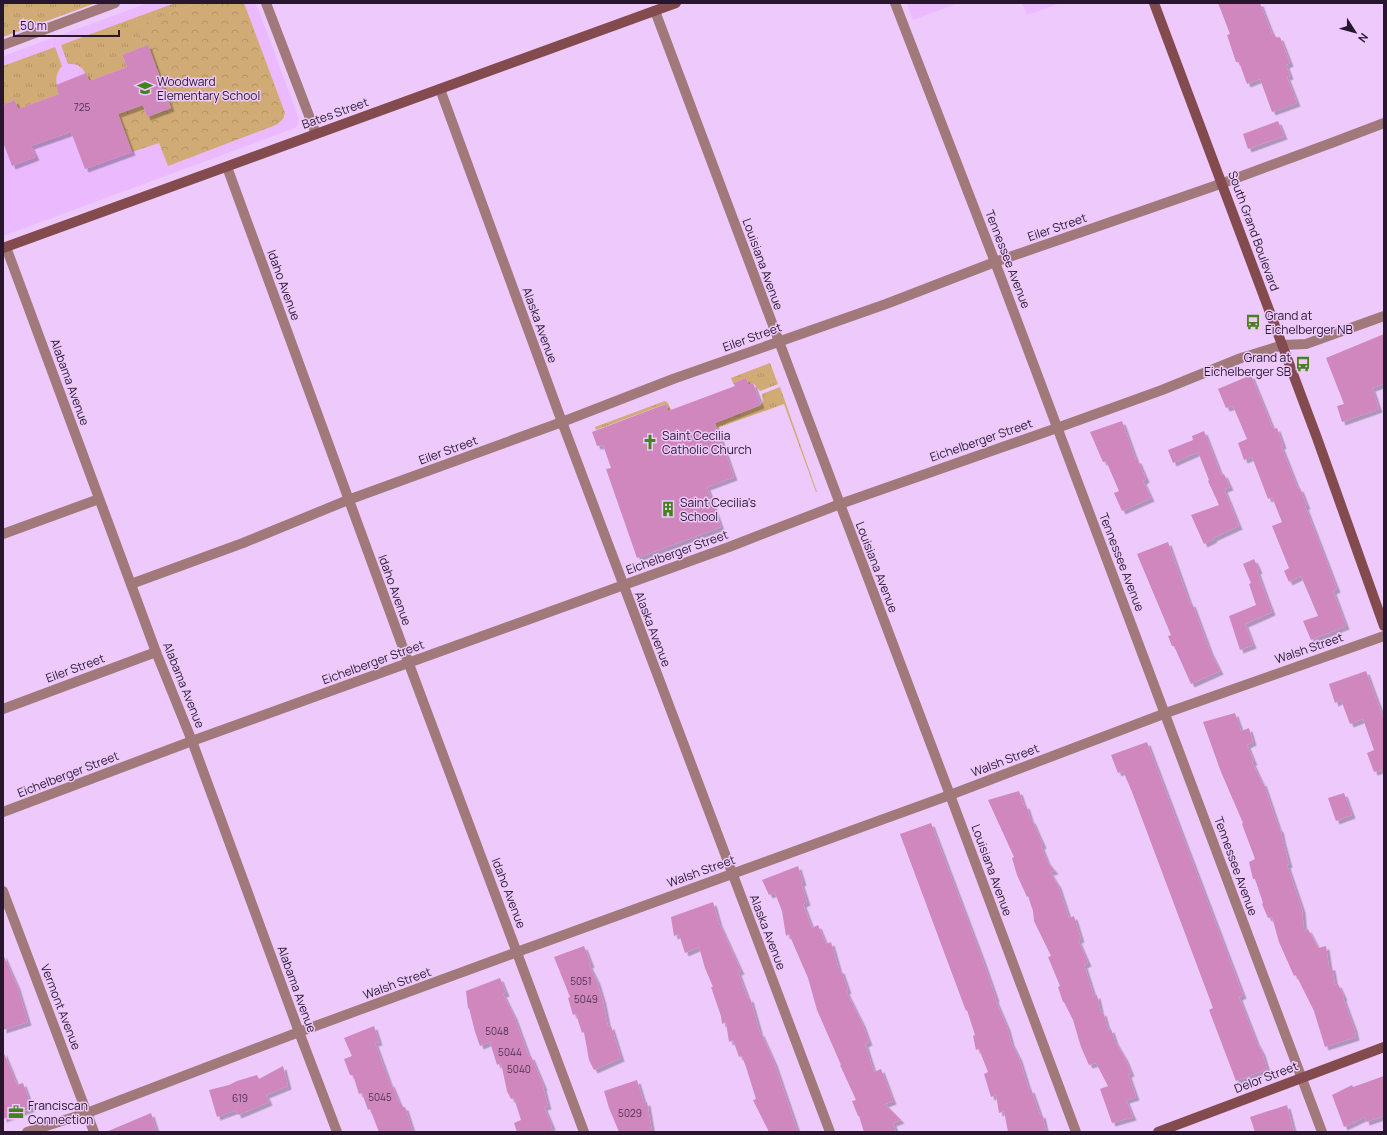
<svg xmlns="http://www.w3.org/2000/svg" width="1387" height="1135" viewBox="0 0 1387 1135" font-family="Manrope,sans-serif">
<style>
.built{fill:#ebbafe}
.grass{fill:url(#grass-tufts)}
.forest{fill:url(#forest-crowns)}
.building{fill:#d087be;filter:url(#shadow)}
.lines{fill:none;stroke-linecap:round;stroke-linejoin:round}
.street{stroke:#a2797a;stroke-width:10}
.secondary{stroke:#844b4e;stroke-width:10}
.labels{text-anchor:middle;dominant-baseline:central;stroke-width:3;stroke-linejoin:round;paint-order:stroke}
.number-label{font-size:10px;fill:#513251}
.poi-label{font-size:12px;fill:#27162d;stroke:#edcafb;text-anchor:start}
.street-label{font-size:12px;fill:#27162d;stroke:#edcafb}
</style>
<defs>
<pattern id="grass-tufts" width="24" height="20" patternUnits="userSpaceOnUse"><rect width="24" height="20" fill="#d1ab75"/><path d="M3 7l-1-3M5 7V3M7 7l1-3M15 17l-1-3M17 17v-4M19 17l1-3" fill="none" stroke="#b39266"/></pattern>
<pattern id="forest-crowns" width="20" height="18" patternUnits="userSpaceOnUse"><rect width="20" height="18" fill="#d1ab75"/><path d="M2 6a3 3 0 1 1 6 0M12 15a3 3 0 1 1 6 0" fill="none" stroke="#b39266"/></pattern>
<filter id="shadow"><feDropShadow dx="3.5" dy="3.5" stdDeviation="0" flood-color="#0004"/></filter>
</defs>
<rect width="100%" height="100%" fill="#edcafb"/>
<g class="built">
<polygon points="148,3 256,3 299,119 298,125 295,128 3,236 3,56"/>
<polygon points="907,3 959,3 913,20"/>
<polygon points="1022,3 1061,3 1027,15"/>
</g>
<g class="grass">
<polygon points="3,3 96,3 3,37"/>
<path d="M 175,3 L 198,3 L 137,26 L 144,47 L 122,55 L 127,67 L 89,81 C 84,69 81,63 68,64 L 61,45 Z"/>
<path d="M 55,47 L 62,66 C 54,75 56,83 59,94 L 18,109 L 15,100 L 3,105 L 3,66 Z"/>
<polygon points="770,363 778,384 760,391 753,383 749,385 746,378 733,383 731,378"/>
<polygon points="780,387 817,492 816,492 784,404 717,428 715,423 761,405 763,402 762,394"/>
<polygon points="665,401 668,403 671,410 668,411 665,404 596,430 595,427"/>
</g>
<polygon class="forest" points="198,3 244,3 285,113 283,119 276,125 168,166 159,143 132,152 118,114 143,105 147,117 171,108 148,46 144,47 136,26"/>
<g class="building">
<polygon points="1218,3 1260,3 1272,34 1274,33 1276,38 1280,37 1290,63 1286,65 1290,76 1287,77 1297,103 1272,112 1260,79 1247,84 1239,62 1236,62 1227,35 1230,34"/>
<polygon points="148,45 171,108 147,117 143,105 118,114 132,152 85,169 71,132 31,146 36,157 12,166 3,142 3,105 15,100 18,109 59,94 56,85 86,73 89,81 127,67 122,55"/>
<polygon points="1278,121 1284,136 1248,149 1243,134"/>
<polygon points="1384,334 1384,384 1372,388 1379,409 1342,422 1337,406 1344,404 1326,358"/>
<polygon points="1251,375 1273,429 1277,428 1283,445 1281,446 1298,489 1300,488 1307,506 1305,506 1337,589 1333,591 1346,626 1311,640 1303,621 1318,616 1301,576 1289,582 1284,571 1289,568 1272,526 1282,522 1272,497 1268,499 1252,457 1244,460 1238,443 1247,439 1233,406 1226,408 1218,389"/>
<polygon points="746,378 749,385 753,383 761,405 715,423 734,477 707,487 721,527 637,558 606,469 611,468 603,445 597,446 592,432 666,404 668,411 735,386 733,383"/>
<polygon points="1122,421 1136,460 1138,460 1146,479 1143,481 1151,498 1122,511 1114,493 1119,491 1106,461 1103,462 1090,432"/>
<polygon points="1204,431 1221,475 1224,474 1230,487 1224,489 1239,526 1213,538 1214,539 1204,544 1191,515 1219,505 1208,481 1209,480 1198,452 1173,463 1168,450 1193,440 1192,436"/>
<polygon points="1168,542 1190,604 1192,603 1210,651 1220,671 1191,684 1174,646 1172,646 1168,636 1171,635 1137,554"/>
<polygon points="1254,559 1259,570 1257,571 1272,612 1245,624 1253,645 1240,650 1229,616 1256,605 1249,584 1251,583 1243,564"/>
<polygon points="1366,671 1384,720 1384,773 1382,773 1381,770 1374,772 1367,753 1374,750 1363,719 1350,724 1341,700 1335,703 1329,684"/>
<polygon points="1235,713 1241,731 1249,728 1253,742 1247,745 1254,762 1252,762 1262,783 1263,782 1279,829 1280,828 1283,842 1289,864 1287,865 1302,909 1304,931 1308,929 1318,948 1326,946 1329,967 1332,967 1335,985 1338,984 1344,997 1343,998 1354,1028 1356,1037 1325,1047 1314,1011 1296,975 1294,976 1279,942 1272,917 1268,918 1262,904 1263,903 1255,879 1253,879 1249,862 1255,859 1242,824 1243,823 1221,772 1203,722"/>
<polygon points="1147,742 1243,995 1239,997 1256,1041 1262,1052 1267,1069 1236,1081 1209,1010 1213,1008 1132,792 1123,771 1118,773 1111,755"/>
<polygon points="1019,791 1024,806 1026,805 1031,820 1032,820 1043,845 1041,846 1047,861 1055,871 1050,872 1058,885 1069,918 1074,916 1081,939 1078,940 1088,963 1084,965 1094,996 1097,995 1101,1013 1103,1012 1108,1030 1111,1029 1115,1041 1125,1058 1131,1073 1128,1074 1136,1097 1126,1100 1133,1117 1112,1123 1100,1089 1108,1086 1096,1063 1089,1065 1081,1047 1073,1020 1064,1002 1063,1002 1058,987 1060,986 1048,957 1051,956 1034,921 1033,911 1028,896 1027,897 1017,875 1012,858 1014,857 988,800"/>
<polygon points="1344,793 1352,815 1336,821 1328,798"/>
<polygon points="931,823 983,961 996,998 995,999 1007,1027 1011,1042 1019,1058 1029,1090 1031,1089 1040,1115 1042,1114 1046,1132 1008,1132 1004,1111 999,1113 996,1095 991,1097 984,1074 988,1072 979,1049 976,1050 973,1036 975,1035 967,1010 966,1011 900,834"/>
<polygon points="798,866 803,882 801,883 807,902 803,904 812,928 818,925 826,944 831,942 839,970 841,970 848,990 846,991 862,1023 869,1042 865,1044 874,1072 881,1069 893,1101 885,1104 901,1120 893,1123 896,1132 864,1132 859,1116 858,1116 852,1101 856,1100 840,1065 841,1065 817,1010 808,978 789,934 786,936 782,911 775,893 769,895 762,880"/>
<polygon points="713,902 719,923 741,971 738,972 748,999 750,998 760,1033 761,1033 774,1062 798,1132 769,1132 753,1100 756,1099 746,1067 742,1056 739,1057 733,1040 729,1042 726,1022 722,1024 721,1016 711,987 713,987 705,968 699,947 685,953 679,934 674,936 671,917"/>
<polygon points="584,946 591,964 589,965 597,981 603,1001 608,1027 611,1026 621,1058 594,1070 589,1060 584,1032 582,1033 576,1014 573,1015 568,998 570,997 554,957"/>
<polygon points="3,954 17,986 28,1022 3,1030"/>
<polygon points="500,978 506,993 503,994 514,1016 529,1057 531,1056 544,1087 543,1087 548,1106 544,1107 552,1126 551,1127 553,1132 517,1132 514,1123 521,1120 514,1098 511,1099 507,1091 501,1063 497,1065 490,1042 480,1046 475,1032 469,1008 468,1009 466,991"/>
<polygon points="374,1026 379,1042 375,1043 390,1084 391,1083 400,1105 402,1105 403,1107 405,1107 413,1132 379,1132 370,1109 368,1110 362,1093 359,1094 353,1075 350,1075 344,1059 352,1056 344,1038"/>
<polygon points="3,1051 17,1085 23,1083 32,1108 3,1119"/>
<polygon points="283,1066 288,1086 266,1095 269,1102 238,1115 236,1110 217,1117 209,1090 229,1085 237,1081 257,1075 259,1079"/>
<polygon points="1384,1076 1384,1116 1366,1122 1365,1117 1344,1127 1332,1095 1352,1085 1353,1087"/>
<polygon points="637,1080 644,1103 647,1102 652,1132 619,1132 609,1108 604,1091"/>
<polygon points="1287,1105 1294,1132 1255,1132 1250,1117"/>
<polygon points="151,1113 157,1132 106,1132"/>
</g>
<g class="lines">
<g class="street">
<polyline points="266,3 316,134"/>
<polyline points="895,3 995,262 1322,1132"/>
<polyline points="655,11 840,504 950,795 1076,1132"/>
<polyline points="3,45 115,3"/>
<polyline points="440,89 562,422 830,1132"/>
<polyline points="227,167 409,664 584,1132"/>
<polyline points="6,247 156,652 192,741 299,1032 337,1132"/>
<polyline points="3,534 99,499"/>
<polyline points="131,584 243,543 348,500 562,422 673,379 886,304 995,262 1223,183 1334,142 1384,123"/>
<polyline points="3,709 156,652"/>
<polyline points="3,812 192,741 729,547 840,504 1057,428 1162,390 1241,358 1283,345 1306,344 1384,316"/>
<polyline points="3,891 94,1132"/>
<polyline points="27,1132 87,1113 299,1032 517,952 950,795 1166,713 1384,636"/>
</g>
<g class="secondary">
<polyline points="1154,3 1317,438 1384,626"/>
<polyline points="3,248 676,3"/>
<polyline points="1158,1132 1384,1047"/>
</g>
</g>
<defs>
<g id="school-bare" transform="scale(1.2)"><path d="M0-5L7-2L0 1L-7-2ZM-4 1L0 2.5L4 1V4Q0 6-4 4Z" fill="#44811f" stroke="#edcafb" stroke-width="2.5" paint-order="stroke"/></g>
<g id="bus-bare" transform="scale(1.2)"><path d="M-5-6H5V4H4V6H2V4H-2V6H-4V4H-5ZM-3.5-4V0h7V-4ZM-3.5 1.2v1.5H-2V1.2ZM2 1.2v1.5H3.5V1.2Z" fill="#44811f" stroke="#edcafb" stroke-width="2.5" paint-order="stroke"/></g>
<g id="church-bare" transform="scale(1.2)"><path d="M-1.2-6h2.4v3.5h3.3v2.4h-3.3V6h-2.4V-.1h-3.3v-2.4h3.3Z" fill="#44811f" stroke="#edcafb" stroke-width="2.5" paint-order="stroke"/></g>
<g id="building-bare" transform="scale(1.2)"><path d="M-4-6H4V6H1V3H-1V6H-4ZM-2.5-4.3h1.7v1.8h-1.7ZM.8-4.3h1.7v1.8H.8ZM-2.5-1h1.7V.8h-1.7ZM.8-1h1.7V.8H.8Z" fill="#44811f" stroke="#edcafb" stroke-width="2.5" paint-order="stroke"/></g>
<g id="office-bare" transform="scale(1.2)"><path d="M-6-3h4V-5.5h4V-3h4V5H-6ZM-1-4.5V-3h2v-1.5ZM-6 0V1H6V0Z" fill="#44811f" stroke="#edcafb" stroke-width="2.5" paint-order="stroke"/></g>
</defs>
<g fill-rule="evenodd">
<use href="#school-bare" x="145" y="88"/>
<use href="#bus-bare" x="1253" y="322"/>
<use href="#bus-bare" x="1303" y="364"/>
<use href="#church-bare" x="650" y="442"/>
<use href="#building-bare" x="668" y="509"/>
<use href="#office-bare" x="16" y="1112"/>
</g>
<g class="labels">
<g class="number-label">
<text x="82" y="107">725</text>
<text x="581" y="981">5051</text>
<text x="586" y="999">5049</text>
<text x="497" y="1031">5048</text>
<text x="510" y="1052">5044</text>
<text x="519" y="1069">5040</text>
<text x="380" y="1097">5045</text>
<text x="240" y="1098">619</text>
<text x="630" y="1113">5029</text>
</g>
<g class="poi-label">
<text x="157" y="81">Woodward<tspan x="157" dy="14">Elementary School</tspan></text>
<text x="1265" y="315">Grand at<tspan x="1265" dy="14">Eichelberger NB</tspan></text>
<text x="1291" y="357" text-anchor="end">Grand at<tspan x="1291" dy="14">Eichelberger SB</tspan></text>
<text x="662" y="435">Saint Cecilia<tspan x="662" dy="14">Catholic Church</tspan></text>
<text x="680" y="502">Saint Cecilia's<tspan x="680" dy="14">School</tspan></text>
<text x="28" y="1105">Franciscan<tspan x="28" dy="14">Connection</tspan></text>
</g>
<g class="street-label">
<text transform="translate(335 113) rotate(-20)">Bates Street</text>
<text transform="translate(1057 227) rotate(-19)">Eiler Street</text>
<text transform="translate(1254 231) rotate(70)">South Grand Boulevard</text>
<text transform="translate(1008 259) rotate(69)">Tennessee Avenue</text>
<text transform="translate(763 264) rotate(70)">Louisiana Avenue</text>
<text transform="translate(284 285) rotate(70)">Idaho Avenue</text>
<text transform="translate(540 325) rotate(70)">Alaska Avenue</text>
<text transform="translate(752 337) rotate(-20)">Eiler Street</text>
<text transform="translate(70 382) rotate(70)">Alabama Avenue</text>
<text transform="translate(981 440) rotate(-19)">Eichelberger Street</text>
<text transform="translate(448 450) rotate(-20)">Eiler Street</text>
<text transform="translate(677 552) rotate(-20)">Eichelberger Street</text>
<text transform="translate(1122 562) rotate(69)">Tennessee Avenue</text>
<text transform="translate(877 567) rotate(69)">Louisiana Avenue</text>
<text transform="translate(395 590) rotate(70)">Idaho Avenue</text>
<text transform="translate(653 629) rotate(69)">Alaska Avenue</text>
<text transform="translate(1309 648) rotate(-19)">Walsh Street</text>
<text transform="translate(373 662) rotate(-20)">Eichelberger Street</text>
<text transform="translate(75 668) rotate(-20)">Eiler Street</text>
<text transform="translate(184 685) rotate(68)">Alabama Avenue</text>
<text transform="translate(1005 760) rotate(-21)">Walsh Street</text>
<text transform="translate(68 774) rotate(-21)">Eichelberger Street</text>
<text transform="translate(1236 866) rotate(70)">Tennessee Avenue</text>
<text transform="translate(992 870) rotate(70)">Louisiana Avenue</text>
<text transform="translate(701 871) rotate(-20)">Walsh Street</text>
<text transform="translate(509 893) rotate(69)">Idaho Avenue</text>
<text transform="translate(768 932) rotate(69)">Alaska Avenue</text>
<text transform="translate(397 983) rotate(-20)">Walsh Street</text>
<text transform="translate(297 989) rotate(70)">Alabama Avenue</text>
<text transform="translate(61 1007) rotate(69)">Vermont Avenue</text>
<text transform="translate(1266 1077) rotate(-21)">Delor Street</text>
</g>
</g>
<rect width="1387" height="1135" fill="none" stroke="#27162d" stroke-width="8"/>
<g transform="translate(1355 32) rotate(126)" stroke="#edcafb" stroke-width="3" paint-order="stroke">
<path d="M0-3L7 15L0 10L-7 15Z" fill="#27162d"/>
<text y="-6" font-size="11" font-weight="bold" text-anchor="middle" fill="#27162d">N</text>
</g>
<path d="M14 30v6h105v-6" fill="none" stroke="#27162d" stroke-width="2"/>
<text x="20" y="30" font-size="12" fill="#27162d" stroke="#edcafb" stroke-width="3" paint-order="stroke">50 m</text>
</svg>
